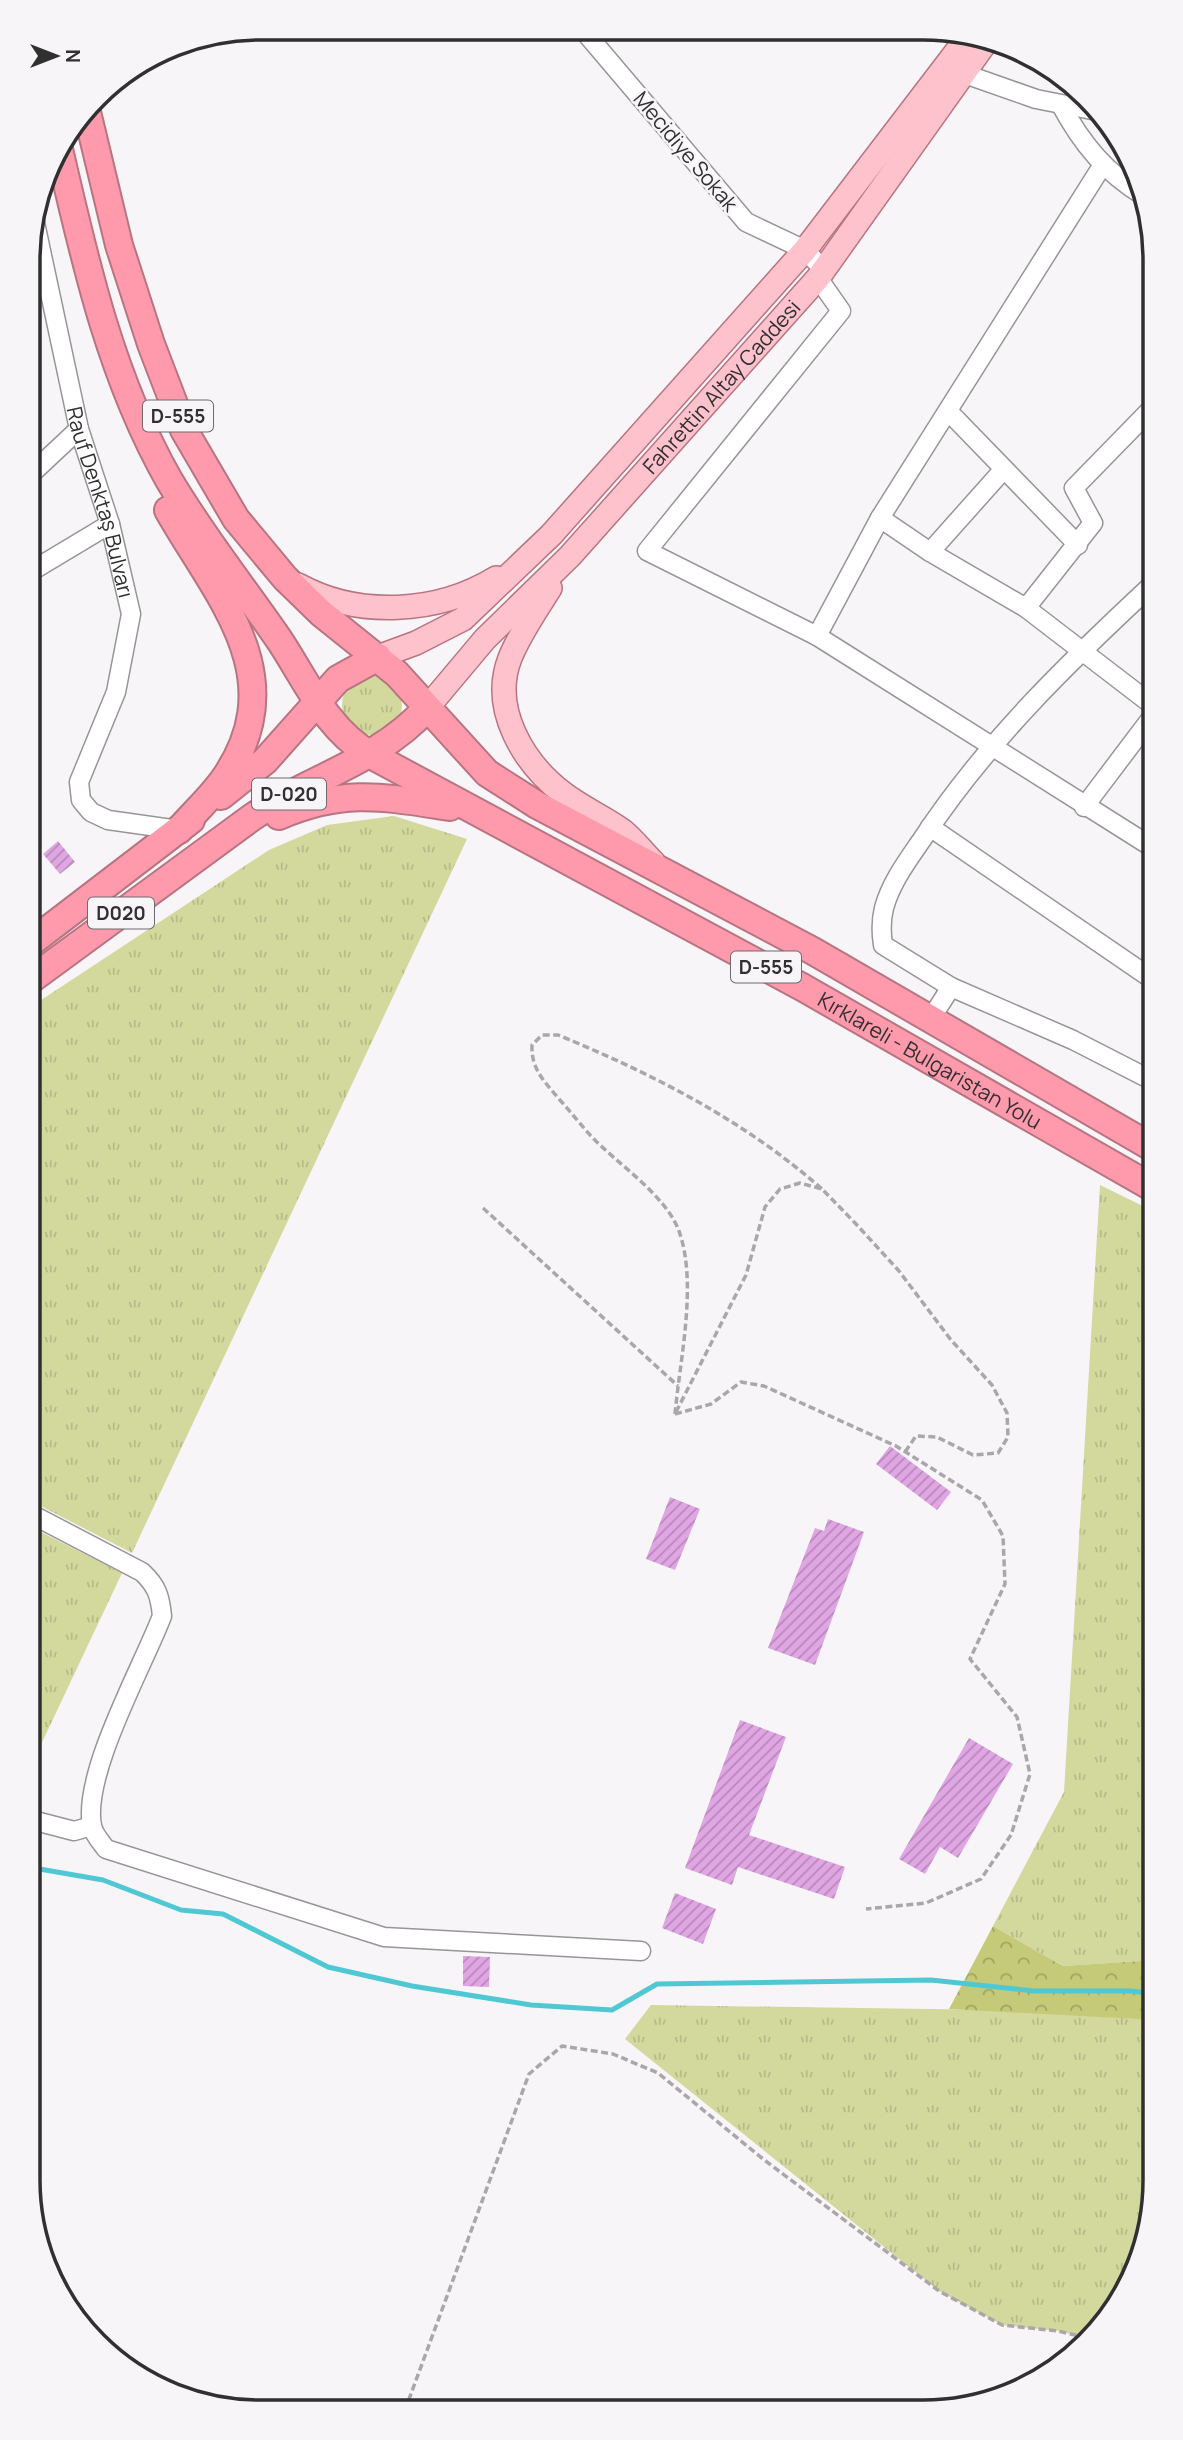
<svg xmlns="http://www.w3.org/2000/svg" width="1183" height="2440" viewBox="0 0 1183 2440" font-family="Manrope,sans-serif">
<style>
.grass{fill:url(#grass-tufts)}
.forest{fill:url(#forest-crowns)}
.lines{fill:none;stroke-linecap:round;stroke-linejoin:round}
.stream{stroke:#50c8d4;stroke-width:5}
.building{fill:url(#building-hatch)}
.minor-casing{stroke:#989598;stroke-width:21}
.major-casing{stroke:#b67580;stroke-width:26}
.highway-casing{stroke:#b67580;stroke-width:30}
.path{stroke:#aaa7aa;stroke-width:3.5;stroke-dasharray:7 3.5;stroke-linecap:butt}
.minor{stroke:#fff;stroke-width:18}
.major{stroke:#fec2cd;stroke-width:23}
.highway{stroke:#fe9aab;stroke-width:26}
.labels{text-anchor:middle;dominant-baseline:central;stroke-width:5;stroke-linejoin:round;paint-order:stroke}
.shield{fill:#f8f5f8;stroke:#6d6b6d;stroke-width:2}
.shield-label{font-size:19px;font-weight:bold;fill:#313031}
.street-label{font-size:21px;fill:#313031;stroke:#f8f5f8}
.rim{fill:none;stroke:#313031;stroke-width:3.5}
</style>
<defs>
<pattern id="grass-tufts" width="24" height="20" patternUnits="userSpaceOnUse" patternTransform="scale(1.75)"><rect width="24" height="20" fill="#d3d89d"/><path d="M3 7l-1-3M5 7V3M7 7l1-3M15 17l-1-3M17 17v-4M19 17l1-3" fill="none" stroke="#b6ba88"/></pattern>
<pattern id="forest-crowns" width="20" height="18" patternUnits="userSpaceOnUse" patternTransform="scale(1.75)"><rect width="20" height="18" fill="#c4ca77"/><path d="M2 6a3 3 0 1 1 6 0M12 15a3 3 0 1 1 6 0" fill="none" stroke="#a0a462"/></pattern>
<pattern id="building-hatch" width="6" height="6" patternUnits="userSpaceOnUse" patternTransform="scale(1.75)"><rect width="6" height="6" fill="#e0a6e4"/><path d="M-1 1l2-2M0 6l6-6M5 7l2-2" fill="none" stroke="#b688b9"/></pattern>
</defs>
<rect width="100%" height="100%" fill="#f8f5f8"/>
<g class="grass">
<circle cx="372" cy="705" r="30"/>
<polygon points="394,816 467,839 132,1553 29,1500 29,1008 269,850 327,825"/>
<polygon points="1100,1185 1155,1212 1155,1960 1063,1966 993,1926 1064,1792"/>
<polygon points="29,1526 122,1573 28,1772"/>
<path d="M 651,2005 L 997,2010 L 1155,2020 C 1154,2126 1174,2258 1088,2338 L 1058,2331 L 1002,2325 L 939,2291 L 625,2039 Z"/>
</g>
<polygon class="forest" points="993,1926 1063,1966 1155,1960 1155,2020 949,2009"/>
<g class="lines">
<polyline class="stream" points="28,1867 103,1880 181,1910 223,1914 328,1967 412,1986 531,2005 612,2010 657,1984 931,1980 1034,1991 1131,1991 1155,1994"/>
</g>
<g class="building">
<polygon points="58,841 75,862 60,874 43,854"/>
<polygon points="890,1446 951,1492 937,1510 876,1464"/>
<polygon points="670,1497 700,1509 675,1570 646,1559"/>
<polygon points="828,1519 864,1532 815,1665 768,1648 815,1528 824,1531"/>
<polygon points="740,1720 786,1737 749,1835 845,1867 834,1899 738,1867 732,1885 685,1868"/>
<polygon points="969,1738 1013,1764 958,1858 940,1847 925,1874 899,1859"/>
<polygon points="675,1893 716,1909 703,1944 662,1928"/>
<polygon points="463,1956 490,1957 489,1987 463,1986"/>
</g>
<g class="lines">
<g class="minor-casing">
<g id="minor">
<polyline points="583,30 746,222 805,250 824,270"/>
<polyline points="962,73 1036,99 1092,110"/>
<path d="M 1061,105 C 1082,144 1106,173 1144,196"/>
<path id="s1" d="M 34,218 L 79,429 L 110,524 L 131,614 L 116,692 L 79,782 L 81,800 L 91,812 L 108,820 L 179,830"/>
<polyline points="818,278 841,311 647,551 817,636 1155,849"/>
<polyline points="948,411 1078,545"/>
<polyline points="30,475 79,429"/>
<polyline points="880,518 930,552 1026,608 1155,707"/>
<polyline points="930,552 1004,469"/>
<polyline points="30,572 110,524"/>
<polyline points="1026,608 1093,523 1074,488 1155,405"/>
<polyline points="817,636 880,518 1102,166"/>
<polyline points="1084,807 1155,713"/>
<polyline points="930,827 1155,981"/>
<polyline points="951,987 1073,1040 1155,1082"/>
<path d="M 930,1020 L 951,987 L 883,945 C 881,932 881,920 884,908 C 891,882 908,860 923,838 C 987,741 1070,661 1155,582"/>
<path d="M 29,1513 L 142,1572 C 157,1586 160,1596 162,1616 C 143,1666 82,1774 92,1826 C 94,1835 101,1842 106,1849 L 384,1937 L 641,1951"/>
<polyline points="28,1819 74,1831 92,1826"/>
</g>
</g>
<g class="major-casing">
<g id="major">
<path d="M 298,585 C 358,618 437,614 496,578"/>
<path d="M 550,588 C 536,611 520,633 510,658 C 490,709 524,764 564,794 C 582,808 604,817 623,831 C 634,840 643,852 653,862"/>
<polyline points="378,657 416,643 463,619 551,535 805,250 970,34"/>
<path id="s2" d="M 427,708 L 485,639 L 570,556 L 818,278 L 986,42"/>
</g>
</g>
<g class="highway-casing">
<g id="highway">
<polyline points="87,112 119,245 151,344 184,430 236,519 285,578 321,613 397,674 487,773 537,805 813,951 1155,1149"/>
<path id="s3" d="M 59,149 C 85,262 111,378 169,480 C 202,536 243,587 280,641 C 307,682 327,730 371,755 L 802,987 L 1155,1189"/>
<path d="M 168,510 C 216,595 292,673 228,773 C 215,794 195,811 179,830"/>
<polyline points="221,796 265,761 338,679 378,657"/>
<path d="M 279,816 C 344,788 384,797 450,807"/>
<polyline points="29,944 191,820"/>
<path d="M 29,981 L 251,818 C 310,777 377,763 427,708"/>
</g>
</g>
<g class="path">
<polyline points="483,1208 678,1386"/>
<polyline points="676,1412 746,1275 765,1207 780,1189 800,1183 822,1189 856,1224 899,1271 951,1340 992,1385 1007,1413 1008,1437 998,1453 973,1455 937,1437 916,1436 905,1452"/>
<polyline points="675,1414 711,1404 741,1382 764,1386 896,1446 982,1500 1003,1536 1005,1584 970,1659 1017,1717 1030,1774 1011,1835 981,1879 926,1903 866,1909"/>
<path d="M 675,1414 C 680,1359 697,1286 680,1234 C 668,1196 617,1164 591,1136 C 580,1124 570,1111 559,1099 C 544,1081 531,1069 532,1045 L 542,1035 L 558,1035 C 653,1074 745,1121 822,1189"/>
<polyline points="405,2410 529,2074 562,2046 613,2054 658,2073 763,2159 939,2291 1002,2325 1058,2331 1088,2338"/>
</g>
<use href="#minor" class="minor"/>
<use href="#major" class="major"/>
<use href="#highway" class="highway"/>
</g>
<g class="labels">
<g class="shield">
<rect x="143" y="400.5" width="70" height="31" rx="5"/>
<rect x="252" y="778.5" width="74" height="31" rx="5"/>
<rect x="88" y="897.5" width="66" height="31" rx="5"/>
<rect x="731" y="951.5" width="70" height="31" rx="5"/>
</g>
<g class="shield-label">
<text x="178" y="416">D-555</text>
<text x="289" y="794">D-020</text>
<text x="121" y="913">D020</text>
<text x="766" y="967">D-555</text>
</g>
<g class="street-label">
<text transform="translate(686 151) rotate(50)">Mecidiye Sokak</text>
<text stroke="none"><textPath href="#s2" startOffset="436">Fahrettin Altay Caddesi</textPath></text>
<text stroke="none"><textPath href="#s1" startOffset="292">Rauf Denktaş Bulvarı</textPath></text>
<text stroke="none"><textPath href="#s3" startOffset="1330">Kırklareli - Bulgaristan Yolu</textPath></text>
</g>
</g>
<path d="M0 0H1183V2440H0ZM260 40H923A220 220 0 0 1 1143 260V2180A220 220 0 0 1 923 2400H260A220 220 0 0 1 40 2180V260A220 220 0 0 1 260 40Z" fill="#f8f5f8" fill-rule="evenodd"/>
<path class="rim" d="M260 40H923A220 220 0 0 1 1143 260V2180A220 220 0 0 1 923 2400H260A220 220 0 0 1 40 2180V260A220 220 0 0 1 260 40Z"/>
<g transform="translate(56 56) rotate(90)" stroke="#f8f5f8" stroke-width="5" paint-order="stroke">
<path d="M0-5L12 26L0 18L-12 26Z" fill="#313031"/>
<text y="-10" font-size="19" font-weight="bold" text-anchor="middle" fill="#313031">N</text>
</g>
</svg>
